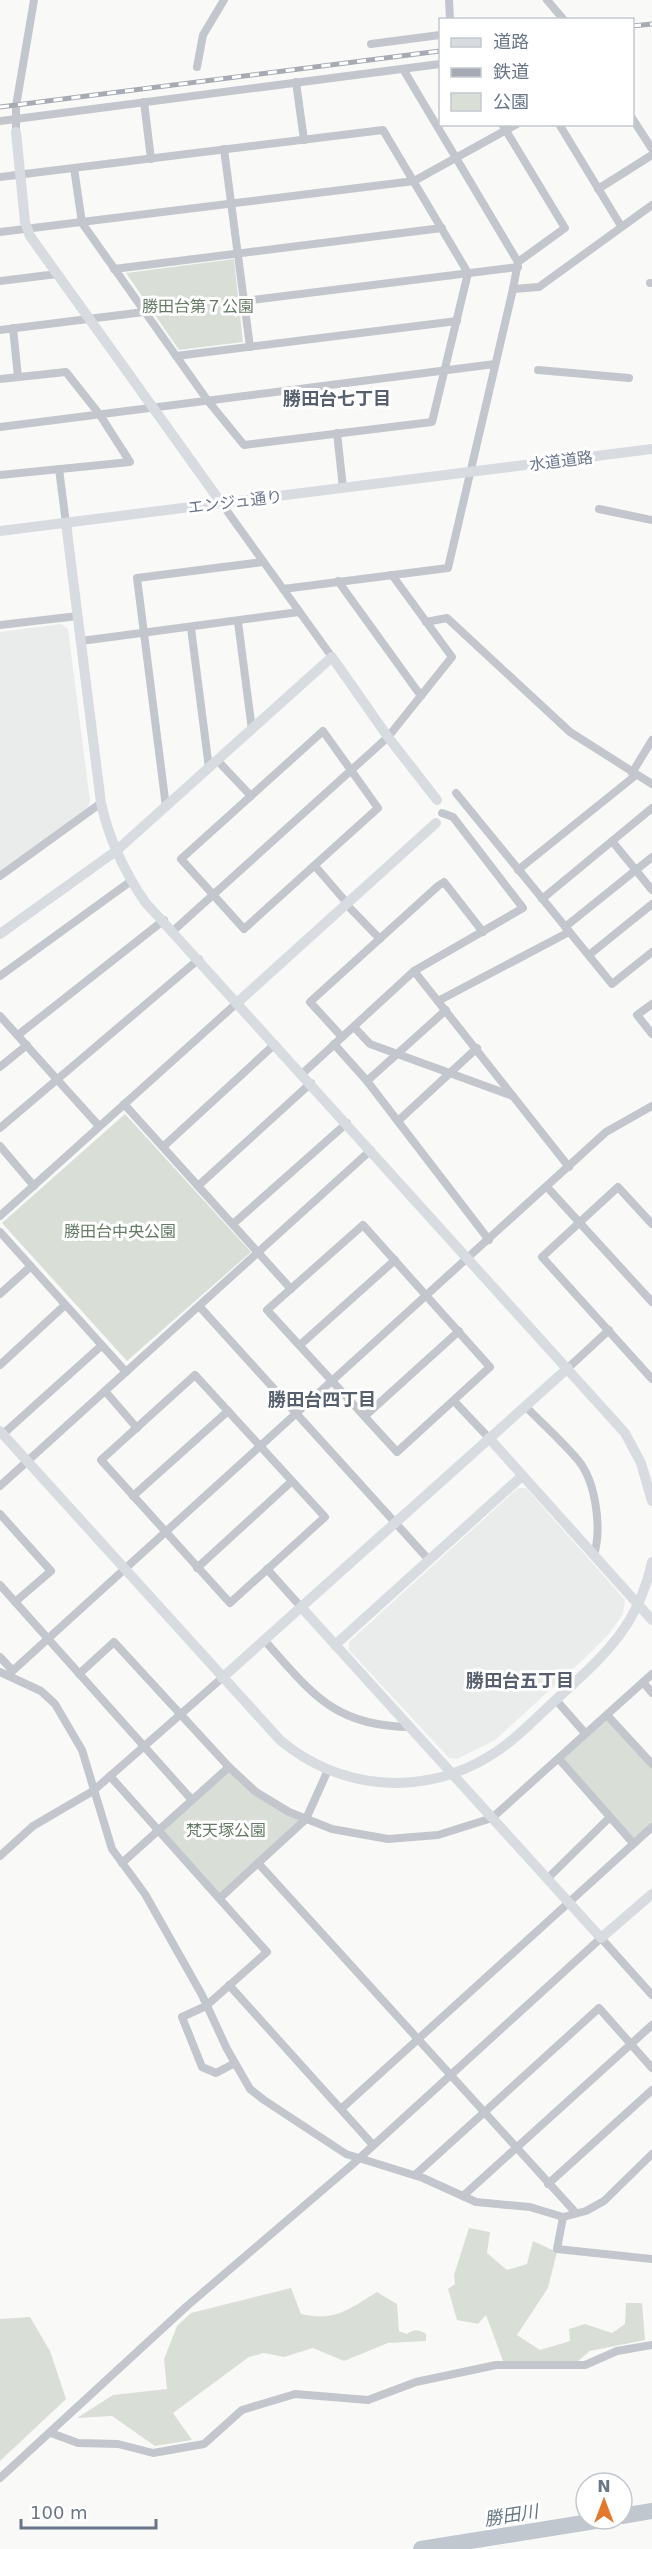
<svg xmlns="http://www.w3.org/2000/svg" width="652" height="2549" viewBox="0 0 652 2549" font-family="'DejaVu Sans','Noto Sans JP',sans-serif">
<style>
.built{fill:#eaebeb}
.green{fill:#d9dfd7}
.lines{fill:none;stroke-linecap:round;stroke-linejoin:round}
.river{stroke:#c0c7ce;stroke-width:16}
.street{stroke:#c3c6cc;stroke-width:8}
.secondary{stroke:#d8dbe0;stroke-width:10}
.rail-casing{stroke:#a6abb3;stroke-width:5}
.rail{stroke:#fff;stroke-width:3;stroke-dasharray:9;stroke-linecap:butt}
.labels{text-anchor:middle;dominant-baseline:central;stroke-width:6;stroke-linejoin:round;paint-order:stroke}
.park-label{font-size:16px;fill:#657a64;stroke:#fff}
.street-label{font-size:16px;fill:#697589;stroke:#fff}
.neighbourhood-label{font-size:18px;font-weight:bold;fill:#57606e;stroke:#fff}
.water-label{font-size:18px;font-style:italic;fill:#657683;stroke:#fff}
</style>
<rect width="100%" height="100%" fill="#f9faf8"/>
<g class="built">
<polygon points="61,624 68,629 90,801 88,808 0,871 0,632"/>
<polygon points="518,1488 526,1488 625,1600 623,1614 609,1634 587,1656 495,1740 457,1759 449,1758 349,1650 349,1642"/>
</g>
<g class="green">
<polygon points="234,259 243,342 179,350 126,273"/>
<polygon points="125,1114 251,1252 127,1361 2,1223"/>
<polygon points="607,1715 652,1764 652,1827 633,1843 559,1759"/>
<polygon points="230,1771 255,1796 301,1821 220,1894 163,1830"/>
<polygon points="469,2228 490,2232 487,2253 507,2270 527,2264 533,2241 557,2252 548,2288 517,2335 540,2350 570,2341 569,2329 585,2324 612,2333 625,2324 626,2303 642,2303 645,2340 590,2351 578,2361 503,2361 486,2315 478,2324 457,2320 448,2289 455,2284 454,2275"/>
<path d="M 291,2288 L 301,2314 C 335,2322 349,2309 377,2292 L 397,2304 L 399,2331 L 407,2334 C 414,2329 418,2329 426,2334 L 426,2341 L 388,2343 L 344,2361 L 313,2348 L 284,2357 L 264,2353 L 249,2357 L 173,2413 L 192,2440 L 155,2446 L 112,2416 L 77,2418 L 113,2395 L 167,2389 L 164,2359 L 177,2326 L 191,2313 Z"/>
<polygon points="30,2317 50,2351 66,2399 0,2461 0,2319"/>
</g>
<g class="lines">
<g class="river">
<polyline points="622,2516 652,2511"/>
<polyline points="421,2549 608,2519"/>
</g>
<g class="street">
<polyline points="449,0 450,20"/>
<polyline points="547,0 564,20"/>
<polyline points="371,44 440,35"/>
<polyline points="197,67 203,35 224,0"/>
<polyline points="296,82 304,140"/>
<polyline points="144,102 151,159"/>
<polyline points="632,118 652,149"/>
<polyline points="0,121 440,64"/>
<polyline points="502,124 565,228 518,262"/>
<polyline points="559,124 621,226"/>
<polyline points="16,132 16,106 34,0"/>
<polyline points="224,149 250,347"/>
<polyline points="0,177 383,130 468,273 432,422 244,445 208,401 82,223 74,168"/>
<polyline points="598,189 652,155"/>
<polyline points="0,232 414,181 517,124"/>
<polyline points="114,269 442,228"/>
<polyline points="0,281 57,274"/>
<polyline points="650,283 652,283"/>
<polyline points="513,289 539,287 652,205"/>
<polyline points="244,301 518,267"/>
<polyline points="13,328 18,377"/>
<polyline points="0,330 144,312"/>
<polyline points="176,356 457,321"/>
<polyline points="538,370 629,378"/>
<polyline points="0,379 66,372 100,415 130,462 0,475"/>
<polyline points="0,427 495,364"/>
<polyline points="337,433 343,488"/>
<polyline points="59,469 66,523"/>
<polyline points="222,504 332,657"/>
<polyline points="599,509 652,520"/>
<polyline points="338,581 421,696"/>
<polyline points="283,589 448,568 513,289 518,262 403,69"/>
<polyline points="238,622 252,730"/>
<polyline points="426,622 447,618 570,732 652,784"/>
<polyline points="0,625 78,616"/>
<polyline points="191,628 209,768"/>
<polyline points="81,641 299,612"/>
<polygon points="323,731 378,808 244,929 181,859"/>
<polyline points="217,760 251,796"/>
<polyline points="632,773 652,740"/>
<polyline points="456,793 612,984 652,952"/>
<polyline points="166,807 137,578 263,562"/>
<polyline points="612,841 652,890"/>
<polyline points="315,866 347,903"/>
<polyline points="518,870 636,775"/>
<polyline points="0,876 101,803"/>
<polyline points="542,899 652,808"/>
<polyline points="346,904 380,939"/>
<polyline points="565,927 652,857"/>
<polyline points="173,931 388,737 452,657 392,575"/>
<polyline points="589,955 652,904"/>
<polyline points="414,971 569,1167"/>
<polyline points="0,976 131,881"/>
<polyline points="438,1001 569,932"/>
<polyline points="652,1004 637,1015 652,1034"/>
<polyline points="0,1016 99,1126"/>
<polyline points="354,1027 370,1044 513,1096"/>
<polyline points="18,1035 164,920"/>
<polyline points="342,1037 310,1002 438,886 444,882 483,932"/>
<polyline points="334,1044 367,1081 489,1240"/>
<polyline points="0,1067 27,1045"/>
<polyline points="302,1074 414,971 523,908 453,817 442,813"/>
<polyline points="367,1081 446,1010"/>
<polyline points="124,1104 291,1289"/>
<polyline points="398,1121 477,1048"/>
<polyline points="0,1128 199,959"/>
<polyline points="0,1146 34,1186"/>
<polyline points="164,1146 275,1044"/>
<polyline points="198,1186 311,1083"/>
<polyline points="547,1187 652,1302"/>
<polyline points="0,1216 238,1002"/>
<polyline points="233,1224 347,1123"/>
<polyline points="652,1224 618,1187 542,1257 652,1379"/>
<polygon points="363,1225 490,1367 397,1452 267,1310"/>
<polyline points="0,1232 126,1372"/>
<polyline points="0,1294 30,1267"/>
<polyline points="199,1306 429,1560"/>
<polyline points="300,1345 395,1260"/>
<polyline points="0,1365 65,1305"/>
<polyline points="568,1368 609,1330"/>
<polygon points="195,1375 325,1517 230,1603 101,1460"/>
<polyline points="105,1391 137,1428"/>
<polyline points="454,1401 489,1438"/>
<path d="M 525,1406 C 543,1424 562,1441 578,1460 C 596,1482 602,1528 594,1555"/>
<polyline points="365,1416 459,1331"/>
<polyline points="3,1434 101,1346"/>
<polyline points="0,1486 371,1150"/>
<polyline points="133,1496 228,1411"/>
<polyline points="0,1514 51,1571 15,1602"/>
<polyline points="197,1568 292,1481"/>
<polyline points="267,1569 301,1607"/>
<polyline points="0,1585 192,1800"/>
<path d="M 264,1640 C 312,1693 333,1726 410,1727"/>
<polyline points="0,1657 12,1670"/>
<polyline points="0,1672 41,1691 55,1704 82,1750 112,1849 145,1894 202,1995 227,2049 250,2089 264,2100 346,2154 423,2178 476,2202 530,2207 563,2217 586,2211 604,2201 652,2154"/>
<polyline points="79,1674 114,1642 229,1767 256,1792 289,1812 332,1829 388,1839 438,1835 492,1818 652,1674"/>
<polyline points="8,1675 606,1132 652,1106"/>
<polyline points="643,1682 652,1693"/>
<polyline points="556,1700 585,1733"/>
<polyline points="607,1715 652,1764"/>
<polyline points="559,1759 633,1843"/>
<polyline points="110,1776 267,1952 206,2006 182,2017 202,2067 216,2073 235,2063"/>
<polyline points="0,1856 33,1826 93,1791 222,1678"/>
<polyline points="122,1863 229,1767"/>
<polyline points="258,1863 576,2213"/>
<polyline points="547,1879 610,1817"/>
<polyline points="220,1898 306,1819 328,1770"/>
<polyline points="229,1985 373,2145"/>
<polyline points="341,2109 652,1827"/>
<polyline points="415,2175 599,2008 652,2068"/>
<polyline points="548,2184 652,2090"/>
<polyline points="463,2196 652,2025"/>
<polyline points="563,2217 557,2249 652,2259"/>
<polyline points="51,2433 78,2443 118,2444 153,2453 204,2444 242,2410 295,2394 368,2400 416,2382 496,2365 585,2365 617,2351 652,2345"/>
<polyline points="0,2478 187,2306 353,2164 601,1938 652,1995"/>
</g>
<g class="secondary">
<polyline points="16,132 25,222 30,236 222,504"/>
<path d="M 66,523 L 101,803 C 109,840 124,871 145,902 L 625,1433 L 641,1463 L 652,1501"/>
<polyline points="0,531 652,449"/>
<polyline points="0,934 116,851 332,657 388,737 437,800"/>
<polyline points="238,1002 436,823"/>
<path d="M 0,1431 L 280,1740 C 340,1790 421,1797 488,1757 C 515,1741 538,1716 561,1695 C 607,1653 638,1625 652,1562"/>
<polyline points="489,1438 652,1620"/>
<polyline points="301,1607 601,1938 652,1894"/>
<polyline points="335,1645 522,1476"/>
<polyline points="222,1678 568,1368"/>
</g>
<g class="rail-casing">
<g id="rail">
<polyline points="632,26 652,24"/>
<polyline points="0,107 440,51"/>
</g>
</g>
<use href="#rail" class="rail"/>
</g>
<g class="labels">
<g class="park-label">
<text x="198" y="306">勝田台第７公園</text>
<text x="120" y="1231">勝田台中央公園</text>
<text x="226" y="1830">梵天塚公園</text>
</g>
<g class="street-label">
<text transform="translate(561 461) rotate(-7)">水道道路</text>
<text transform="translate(235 502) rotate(-7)">エンジュ通り</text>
</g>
<g class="neighbourhood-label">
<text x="337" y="398">勝田台七丁目</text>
<text x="322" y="1399">勝田台四丁目</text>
<text x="520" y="1680">勝田台五丁目</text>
</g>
<g class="water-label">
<text transform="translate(511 2515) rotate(-9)">勝田川</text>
</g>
</g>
<rect x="439" y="18" width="195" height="108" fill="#ffffff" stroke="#c3c8d0" stroke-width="1.5"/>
<rect x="451" y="38" width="30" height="9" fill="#d8dbe0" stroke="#c3c8d0" stroke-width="1.5"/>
<text x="493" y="48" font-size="18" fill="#697589">道路</text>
<rect x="451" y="68" width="30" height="9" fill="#a6abb3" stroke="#c3c8d0" stroke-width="1.5"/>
<text x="493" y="78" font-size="18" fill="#697589">鉄道</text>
<rect x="451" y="93" width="30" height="18" fill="#d9dfd7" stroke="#c3c8d0" stroke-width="1.5"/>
<text x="493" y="108" font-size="18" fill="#697589">公園</text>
<g transform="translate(604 2501)"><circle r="28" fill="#ffffff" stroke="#c3c8d0" stroke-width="1.5"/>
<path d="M0-4.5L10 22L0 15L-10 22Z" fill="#e3792f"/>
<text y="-9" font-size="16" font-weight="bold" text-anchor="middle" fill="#697589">N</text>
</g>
<path d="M21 2519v9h135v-9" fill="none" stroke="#697589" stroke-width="3"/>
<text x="30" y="2519" font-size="18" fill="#697589" stroke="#ffffff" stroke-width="4.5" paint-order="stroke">100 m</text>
</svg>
